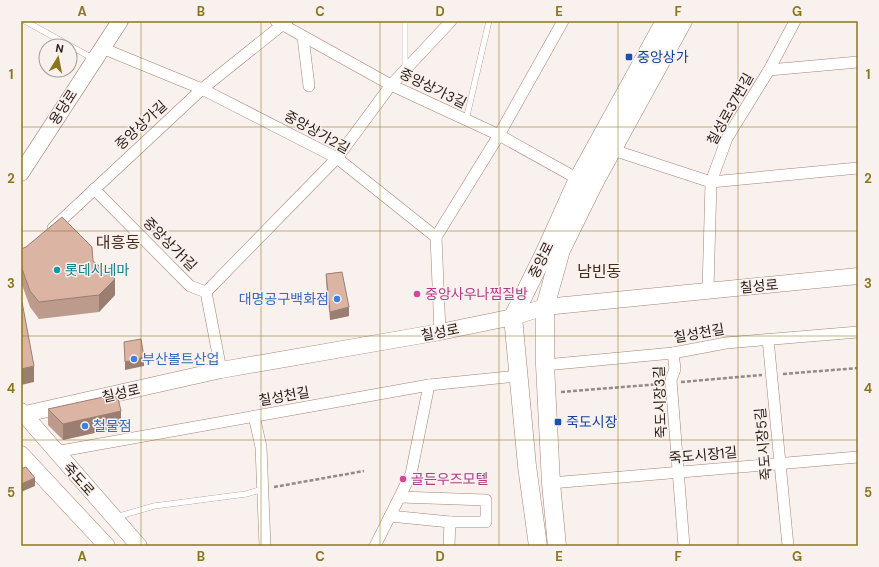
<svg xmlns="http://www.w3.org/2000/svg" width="879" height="567" viewBox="0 0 879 567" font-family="'DM Sans','Noto Sans KR',sans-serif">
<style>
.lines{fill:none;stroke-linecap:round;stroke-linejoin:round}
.lane-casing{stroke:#a78373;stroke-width:6}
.street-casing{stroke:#a78373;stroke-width:12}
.secondary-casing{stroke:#a78373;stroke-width:17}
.primary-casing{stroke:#a78373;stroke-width:19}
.path{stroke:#958a85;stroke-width:2.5;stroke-dasharray:4 2;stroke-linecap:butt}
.lane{stroke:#fff;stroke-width:5.5}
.street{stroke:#fff;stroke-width:11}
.secondary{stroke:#fff;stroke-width:16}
.primary{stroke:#fff;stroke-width:18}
.wall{fill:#bd9b8c}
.shaded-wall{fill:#9a7e72}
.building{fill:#dcb4a3;stroke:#9a7e72}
.grid{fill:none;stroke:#8b771b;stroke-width:1;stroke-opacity:0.55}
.transit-dot{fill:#1a4fb4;stroke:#f9f1ee;stroke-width:1.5}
.culture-dot{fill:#0f9aa8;stroke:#f9f1ee;stroke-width:1.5}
.hotel-dot{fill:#d1479c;stroke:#f9f1ee;stroke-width:1.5}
.shop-dot{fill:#3f7fe0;stroke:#f9f1ee;stroke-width:1.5}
.labels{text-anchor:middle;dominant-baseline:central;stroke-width:3;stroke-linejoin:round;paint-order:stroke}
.transit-label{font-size:14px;fill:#164399;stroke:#f9f1ee;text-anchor:start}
.street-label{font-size:14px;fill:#281a14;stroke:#f9f1ee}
.culture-label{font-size:14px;fill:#0d838f;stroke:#f9f1ee;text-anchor:start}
.hotel-label{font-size:14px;fill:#b23c85;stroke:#f9f1ee;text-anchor:start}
.shop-label{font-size:14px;fill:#366cbe;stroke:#f9f1ee;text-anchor:start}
.quarter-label{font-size:16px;fill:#482b1d;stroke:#f9f1ee}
.neatline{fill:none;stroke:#8b771b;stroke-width:1.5}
.grid-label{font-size:13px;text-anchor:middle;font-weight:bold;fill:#8b771b}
</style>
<rect width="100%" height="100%" fill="#f9f1ee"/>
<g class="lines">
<g class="lane-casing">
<g id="lane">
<polyline points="25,21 94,59"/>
<polyline points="405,69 405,21"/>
<polyline points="466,120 489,21"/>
<polyline points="116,517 154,506 246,494 263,489"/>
</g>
</g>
<g class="street-casing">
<g id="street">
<polyline points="276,21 391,85 499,135 578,179"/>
<polyline points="303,37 309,86"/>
<polyline points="102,48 202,89 337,158 436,237 440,332"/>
<polyline points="769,70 858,62"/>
<polyline points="613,150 711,182 858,168"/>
<polyline points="94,189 190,286 206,292 221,370"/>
<polyline points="53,228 202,89 287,21"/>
<polyline points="436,237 499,135 563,21"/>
<polyline points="708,290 711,182 727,138 769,70 795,21"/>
<polyline points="206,292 337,158 391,85 451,21"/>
<polyline points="768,339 788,546"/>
<polyline points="673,353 675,369 671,380 684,546"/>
<polyline points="545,365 673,353 726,343 858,332"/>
<polyline points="254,416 261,447 265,546"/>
<polyline points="55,452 429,385 518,376"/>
<polyline points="551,483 858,457"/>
<polyline points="400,497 486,500 486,522 450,522 449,546"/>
<polyline points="390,516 450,522"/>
<polyline points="375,546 411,474 429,385"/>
</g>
</g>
<g class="secondary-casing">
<g id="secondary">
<polyline points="21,173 120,21"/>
<polyline points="21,411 139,546"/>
<polyline points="25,414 221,370 440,332 513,317 545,307 858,276"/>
<polyline points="21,454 107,546"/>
</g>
</g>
<g class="primary-casing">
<g id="primary">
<polyline points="538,546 527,466 513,317 546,250 578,179 665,21"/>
<polyline points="557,546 551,483 545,365 545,307 561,250 594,183 683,21"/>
</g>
</g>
<g class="path">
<polyline points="783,374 858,368"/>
<polyline points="681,382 762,375"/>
<polyline points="561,392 660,384"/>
<polyline points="274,487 364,471"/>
</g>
<use href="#lane" class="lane"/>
<use href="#street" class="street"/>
<use href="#secondary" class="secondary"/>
<use href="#primary" class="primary"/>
</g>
<g class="wall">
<polygon points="21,249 93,261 115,295 99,312 39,319 30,307 21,282"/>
<polygon points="326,274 349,316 330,320 326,282"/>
<polygon points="48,409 121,427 63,440 48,425"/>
</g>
<g class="shaded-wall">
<polygon points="115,279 115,295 99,312 99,295"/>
<polygon points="349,307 349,316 330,320 330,312"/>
<polygon points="144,357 144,366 125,370 125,362"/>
<polygon points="34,366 34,382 21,385 21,369"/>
<polygon points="121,411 121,427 63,440 63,424"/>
<polygon points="35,478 35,486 21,492 21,484"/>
</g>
<g class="building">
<polygon points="62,217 92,247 93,261 115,279 99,295 39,302 30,291 21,266 21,249 26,247"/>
<polygon points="342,272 349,307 330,312 326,274"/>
<polygon points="21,302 22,302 34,366 21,369"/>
<polygon points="141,339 144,357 125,362 124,342"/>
<polygon points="117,394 121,411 63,424 48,409"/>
<polygon points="26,467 35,478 21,484 21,469"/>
</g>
<path class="grid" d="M 141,21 L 141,546M 261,21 L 261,546M 380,21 L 380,546M 499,21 L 499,546M 618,21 L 618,546M 738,21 L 738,546M 21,127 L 858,127M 21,231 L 858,231M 21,336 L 858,336M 21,440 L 858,440"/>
<g class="transit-dot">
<rect x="625" y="53" width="8" height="8" rx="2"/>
<rect x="554" y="418" width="8" height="8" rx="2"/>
</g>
<circle class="culture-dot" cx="57" cy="270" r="4"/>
<g class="hotel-dot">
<circle cx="417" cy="294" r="4"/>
<circle cx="403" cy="479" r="4"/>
</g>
<g class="shop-dot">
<circle cx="337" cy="299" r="4"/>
<circle cx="134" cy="359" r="4"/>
<circle cx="85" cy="426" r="4"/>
</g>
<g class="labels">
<g class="transit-label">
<text x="637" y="57">중앙상가</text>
<text x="566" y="422">죽도시장</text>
</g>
<g class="street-label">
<text transform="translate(433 88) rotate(26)">중앙상가3길</text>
<text transform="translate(63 107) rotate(-57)">용당로</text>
<text transform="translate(730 109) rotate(-61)">칠성로37번길</text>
<text transform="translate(141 125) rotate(-43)">중앙상가길</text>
<text transform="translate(317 132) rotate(29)">중앙상가2길</text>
<text transform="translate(170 244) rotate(45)">중앙상가1길</text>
<text transform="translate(541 260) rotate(-64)">중앙로</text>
<text transform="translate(759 286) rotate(-5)">칠성로</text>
<text transform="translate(440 332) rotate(-11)">칠성로</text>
<text transform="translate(699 333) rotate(-10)">칠성천길</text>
<text transform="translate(121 393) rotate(-13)">칠성로</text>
<text transform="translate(284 396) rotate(-10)">칠성천길</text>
<text transform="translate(660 402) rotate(-92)">죽도시장3길</text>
<text transform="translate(763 444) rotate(-95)">죽도시장5길</text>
<text transform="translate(703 455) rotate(-5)">죽도시장1길</text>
<text transform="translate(79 479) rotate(48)">죽도로</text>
</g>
<g class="culture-label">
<text x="65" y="270">롯데시네마</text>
</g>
<g class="hotel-label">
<text x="425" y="294">중앙사우나찜질방</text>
<text x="411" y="479">골든우즈모텔</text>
</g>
<g class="shop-label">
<text x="329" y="299" text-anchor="end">대명공구백화점</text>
<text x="142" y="359">부산볼트산업</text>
<text x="93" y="426">철물점</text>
</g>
<g class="quarter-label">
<text x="118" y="242">대흥동</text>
<text x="599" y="271">남빈동</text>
</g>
</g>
<rect width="879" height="567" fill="none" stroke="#f9f1ee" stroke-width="44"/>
<g transform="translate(58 58) rotate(10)"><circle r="19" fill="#f9f1ee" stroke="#a59b97"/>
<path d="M0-3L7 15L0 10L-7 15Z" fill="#8b771b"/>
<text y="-6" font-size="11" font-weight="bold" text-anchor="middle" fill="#281a14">N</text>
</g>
<rect x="22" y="22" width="835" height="523" class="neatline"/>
<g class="grid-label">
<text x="82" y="16">A</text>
<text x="201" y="16">B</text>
<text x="320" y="16">C</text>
<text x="440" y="16">D</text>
<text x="559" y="16">E</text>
<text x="678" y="16">F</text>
<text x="797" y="16">G</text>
<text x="11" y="79">1</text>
<text x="868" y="79">1</text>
<text x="11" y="183">2</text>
<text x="868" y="183">2</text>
<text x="11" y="288">3</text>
<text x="868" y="288">3</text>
<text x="11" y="393">4</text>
<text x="868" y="393">4</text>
<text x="11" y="497">5</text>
<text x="868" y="497">5</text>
<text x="82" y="561">A</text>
<text x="201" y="561">B</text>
<text x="320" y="561">C</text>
<text x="440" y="561">D</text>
<text x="559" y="561">E</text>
<text x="678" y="561">F</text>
<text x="797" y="561">G</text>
</g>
</svg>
